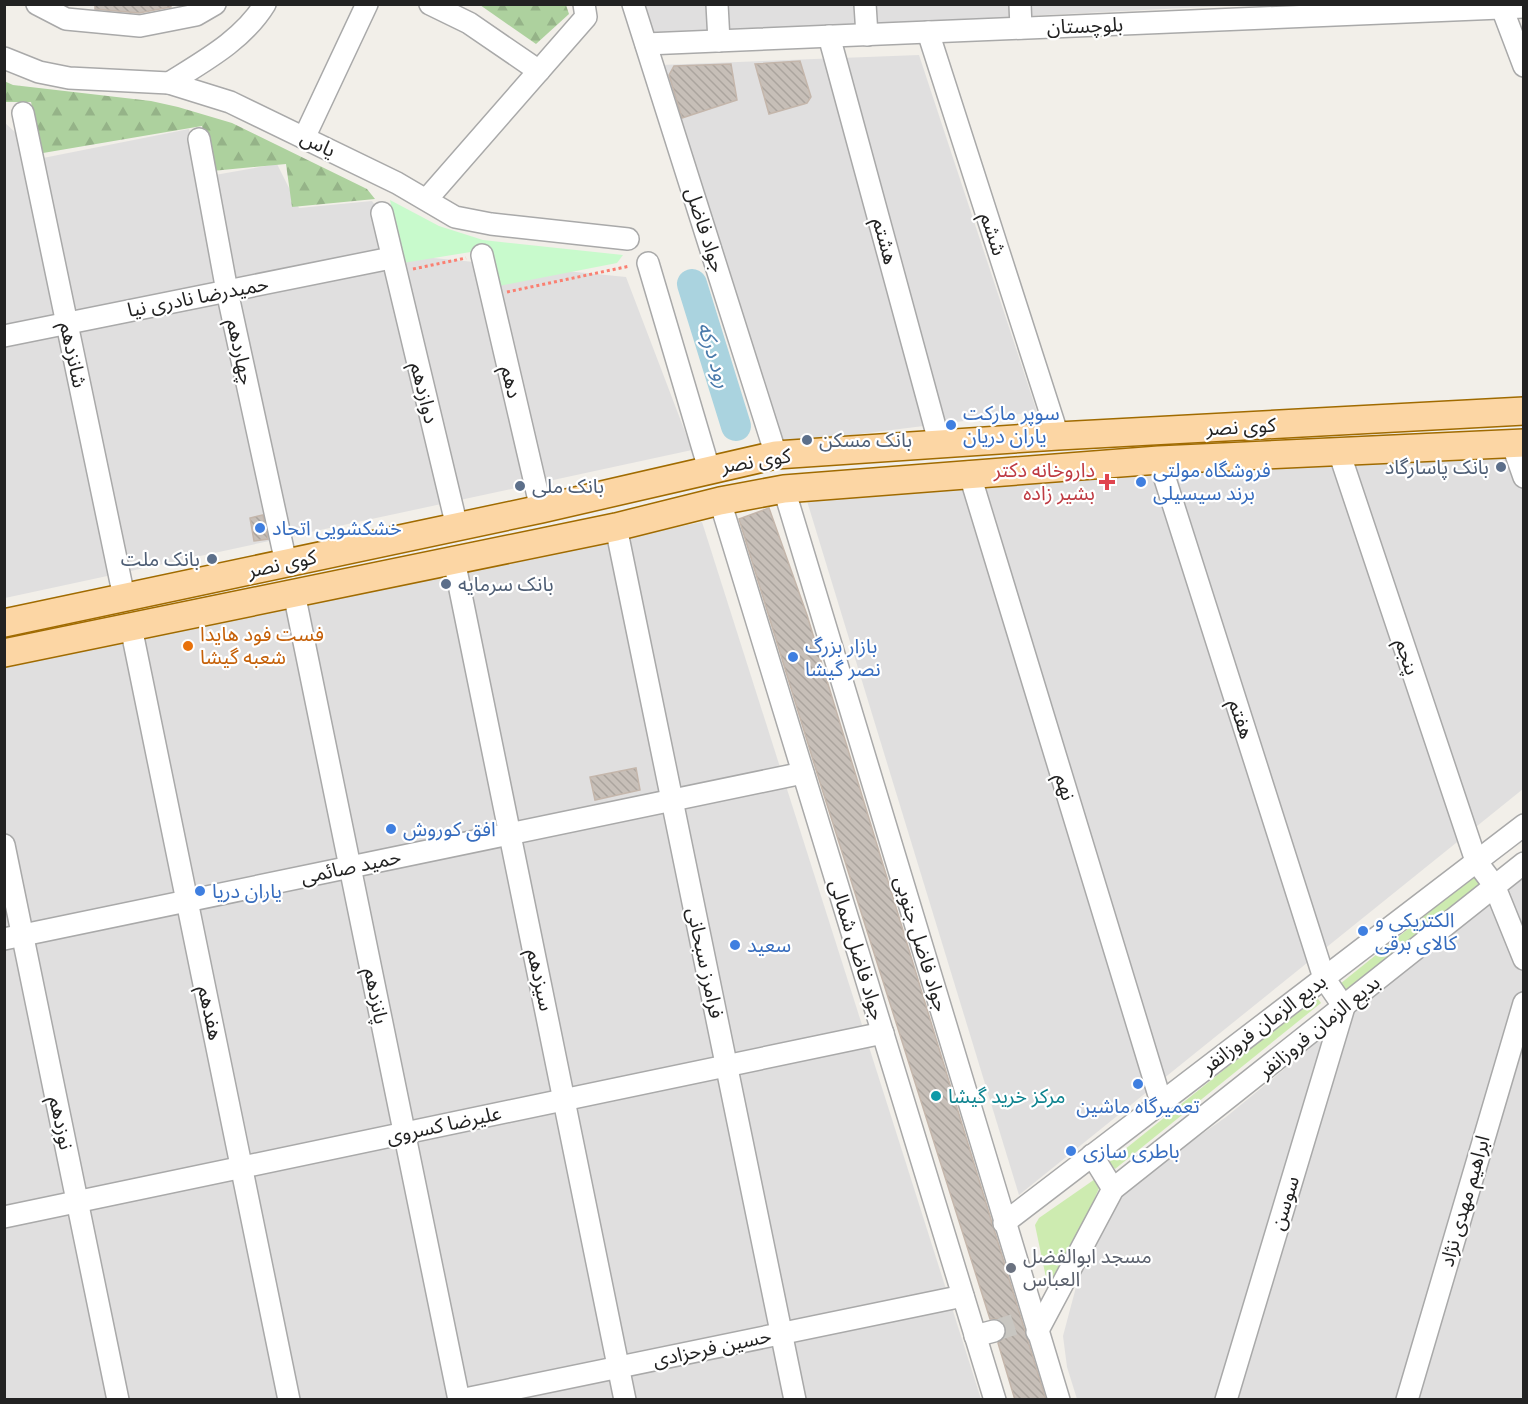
<svg xmlns="http://www.w3.org/2000/svg" width="1528" height="1404" viewBox="0 0 1528 1404" font-family="Karla,'Noto Sans Arabic',sans-serif">
<style>
.residential{fill:#e0dfdf}
.grass{fill:#cdebb0}
.forest{fill:url(#forest-firs)}
.park{fill:#c8facc}
.lines{fill:none;stroke-linecap:round;stroke-linejoin:round}
.river{stroke:#aad3df;stroke-width:30}
.building{fill:url(#building-back-hatch);stroke:#c4b6ab;stroke-width:1.5}
.minor-tunnel{stroke:#c8c6c1;stroke-width:21;stroke-dasharray:21 10;stroke-linecap:butt}
.minor-casing{stroke:#a9a9a9;stroke-width:24}
.major-casing{stroke:#a06b00;stroke-width:30}
.path{stroke:#fa8072;stroke-width:3;stroke-dasharray:3 3;stroke-linecap:butt}
.minor{stroke:#fff;stroke-width:21}
.major{stroke:#fcd6a4;stroke-width:27}
.shop-dot{fill:#3f7fe0;stroke:#fff;stroke-width:2}
.service-dot{fill:#5c6f8a;stroke:#fff;stroke-width:2}
.health-dot{fill:#e0444e;stroke:#fff;stroke-width:2}
.food-dot{fill:#e8710a;stroke:#fff;stroke-width:2}
.culture-dot{fill:#0f9aa8;stroke:#fff;stroke-width:2}
.worship-dot{fill:#6b7280;stroke:#fff;stroke-width:2}
.labels{text-anchor:middle;dominant-baseline:central;stroke-width:4.5;stroke-linejoin:round;paint-order:stroke}
.street-label{font-size:20px;fill:#222;stroke:#fff}
.shop-label{font-size:20px;fill:#366cbe;stroke:#fff;text-anchor:start}
.service-label{font-size:20px;fill:#4e5e75;stroke:#fff;text-anchor:start}
.health-label{font-size:20px;fill:#be3a42;stroke:#fff;text-anchor:end}
.food-label{font-size:20px;fill:#c56008;stroke:#fff;text-anchor:start}
.culture-label{font-size:20px;fill:#0d838f;stroke:#fff;text-anchor:start}
.worship-label{font-size:20px;fill:#5b616d;stroke:#fff;text-anchor:start}
.water-label{font-size:21px;font-style:italic;fill:#4a7aab;stroke:#fff}
</style>
<defs>
<pattern id="forest-firs" width="22" height="20" patternUnits="userSpaceOnUse" patternTransform="scale(1.5)"><rect width="22" height="20" fill="#add19e"/><path d="M5 1l3.5 6h-7zM16 11l3.5 6h-7z" fill="#95b388"/></pattern>
<pattern id="building-back-hatch" width="6" height="6" patternUnits="userSpaceOnUse" patternTransform="scale(1.5)"><rect width="6" height="6" fill="#c7bfb8"/><path d="M-1 5l2 2M0 0l6 6M5-1l2 2" fill="none" stroke="#aba49e"/></pattern>
</defs>
<rect width="100%" height="100%" fill="#f2efe9"/>
<g class="residential">
<polygon points="643,4 1243,5 652,35"/>
<polygon points="919,55 1037,412 779,444 661,65"/>
<polygon points="4,122 43,158 189,129 198,178 277,164 299,208 372,201 413,256 626,277 692,450 5,598"/>
<polygon points="1523,458 1523,789 1019,1195 807,501 1104,474"/>
<polygon points="702,522 981,1399 5,1399 4,665"/>
<polygon points="1523,873 1523,1399 1077,1399 1067,1367 1063,1336 1097,1208 1226,1117"/>
</g>
<g class="grass">
<polygon points="1475,875 1481,883 1342,997 1335,988"/>
<polygon points="1316,996 1321,1003 1115,1169 1109,1162"/>
<polygon points="1098,1177 1102,1181 1056,1290 1048,1287 1035,1225 1039,1218"/>
</g>
<g class="forest">
<polygon points="480,5 566,5 569,14 536,44"/>
<polygon points="4,81 13,85 151,101 178,107 232,123 367,189 375,199 292,207 286,164 212,171 202,126 43,153 31,102 5,102"/>
</g>
<polygon class="park" points="390,200 439,226 483,240 623,255 617,263 499,286 489,249 403,263"/>
<g class="lines">
<polyline class="river" points="692,284 736,426"/>
</g>
<g class="building">
<polygon points="95,4 170,4 171,7 139,13 95,9"/>
<polygon points="800,61 811,97 807,103 769,114 755,64"/>
<polygon points="731,64 737,100 682,118 669,75 674,66"/>
<polygon points="769,508 807,615 1046,1400 1015,1400 998,1343 1006,1335 1006,1327 998,1319 990,1319 817,773 739,519"/>
<polygon points="263,515 268,539 254,541 250,518"/>
<polygon points="636,768 640,790 595,800 590,777"/>
</g>
<g class="lines">
<polyline class="minor-tunnel" points="994,1331 1022,1322"/>
<g class="minor-casing">
<g id="minor">
<polyline points="37,4 66,19 140,26 196,15 215,4"/>
<polyline points="430,4 469,23 539,71"/>
<polyline points="633,4 776,455"/>
<polyline points="717,4 719,41"/>
<polyline points="865,4 867,35"/>
<polyline points="1020,4 1021,28"/>
<polyline points="1502,8 1524,66"/>
<polyline points="928,32 1058,436"/>
<polyline points="829,36 940,445"/>
<polyline points="646,44 1524,7"/>
<polyline points="4,58 39,72 69,78 169,83 230,102 397,183 455,217 491,224 628,239"/>
<path d="M 169,83 C 204,61 243,40 265,4"/>
<polyline points="23,113 124,597"/>
<polyline points="304,138 367,4"/>
<polyline points="199,139 227,291 286,563"/>
<polyline points="427,199 586,17 584,4"/>
<polyline points="382,213 457,527"/>
<polyline points="482,255 541,509"/>
<polyline points="648,263 709,469"/>
<polyline points="4,336 391,258"/>
<polyline points="1512,443 1524,477"/>
<polyline points="1339,452 1476,861 1494,885 1524,959"/>
<polyline points="1159,460 1324,978 1344,1007 1226,1400"/>
<polyline points="969,472 1161,1102"/>
<polyline points="784,489 1059,1400"/>
<polyline points="720,501 995,1400"/>
<polyline points="616,527 795,1400"/>
<polyline points="454,560 625,1400"/>
<polyline points="294,593 459,1400"/>
<polyline points="131,627 289,1400"/>
<polyline points="4,845 118,1400"/>
<polyline points="4,939 803,773"/>
<polyline points="1092,1155 1113,1189"/>
<polyline points="4,1217 883,1033"/>
<polyline points="1004,1223 1524,825"/>
<polyline points="1037,1332 1113,1189 1524,863"/>
<polyline points="975,1336 994,1331"/>
<polyline points="460,1400 963,1296"/>
<polyline points="1407,1400 1524,1003"/>
</g>
</g>
<g class="major-casing">
<g id="major">
<polyline points="4,623 541,509 776,455 1058,436 1524,411"/>
<polyline points="4,653 616,527 720,501 784,489 1159,460 1524,443"/>
</g>
</g>
<g class="path">
<polyline points="413,269 466,258"/>
<polyline points="507,292 630,266"/>
</g>
<use href="#minor" class="minor"/>
<use href="#major" class="major"/>
</g>
<g class="shop-dot">
<circle cx="951" cy="425" r="6"/>
<circle cx="1141" cy="482" r="6"/>
<circle cx="260" cy="528" r="6"/>
<circle cx="793" cy="657" r="6"/>
<circle cx="391" cy="829" r="6"/>
<circle cx="200" cy="891" r="6"/>
<circle cx="1363" cy="931" r="6"/>
<circle cx="735" cy="945" r="6"/>
<circle cx="1138" cy="1084" r="6"/>
<circle cx="1071" cy="1151" r="6"/>
</g>
<g class="service-dot">
<circle cx="807" cy="440" r="6"/>
<circle cx="1501" cy="467" r="6"/>
<circle cx="520" cy="486" r="6"/>
<circle cx="212" cy="559" r="6"/>
<circle cx="446" cy="584" r="6"/>
</g>
<path class="health-dot" d="M1104 473h6v6h6v6h-6v6h-6v-6h-6v-6h6z"/>
<circle class="food-dot" cx="188" cy="646" r="6"/>
<circle class="culture-dot" cx="936" cy="1096" r="6"/>
<circle class="worship-dot" cx="1011" cy="1268" r="6"/>
<g class="labels">
<g class="street-label">
<text transform="translate(1085 26) rotate(-2)">بلوچستان</text>
<text transform="translate(318 144) rotate(26)">یاس</text>
<text transform="translate(705 230) rotate(72)">جواد فاضل</text>
<text transform="translate(993 234) rotate(72)">ششم</text>
<text transform="translate(885 241) rotate(75)">هشتم</text>
<text transform="translate(198 297) rotate(-11)">حمیدرضا نادری نیا</text>
<text transform="translate(240 352) rotate(78)">چهاردهم</text>
<text transform="translate(73 355) rotate(78)">شانزدهم</text>
<text transform="translate(511 382) rotate(77)">دهم</text>
<text transform="translate(424 393) rotate(76)">دوازدهم</text>
<text transform="translate(1241 427) rotate(-3)">کوی نصر</text>
<text transform="translate(756 461) rotate(-9)">کوی نصر</text>
<text transform="translate(282 564) rotate(-12)">کوی نصر</text>
<text transform="translate(1407 657) rotate(72)">پنجم</text>
<text transform="translate(1241 719) rotate(72)">هفتم</text>
<text transform="translate(1065 787) rotate(73)">نهم</text>
<text transform="translate(351 867) rotate(-12)">حمید صائمی</text>
<text transform="translate(921 944) rotate(73)">جواد فاضل جنوبی</text>
<text transform="translate(857 950) rotate(73)">جواد فاضل شمالی</text>
<text transform="translate(705 963) rotate(78)">فرامرز سبحانی</text>
<text transform="translate(540 980) rotate(78)">سیزدهم</text>
<text transform="translate(376 996) rotate(79)">پانزدهم</text>
<text transform="translate(210 1013) rotate(78)">هفدهم</text>
<text transform="translate(1264 1024) rotate(-37)">بدیع‌ الزمان فروزانفر</text>
<text transform="translate(1319 1027) rotate(-39)">بدیع الزمان فروزانفر</text>
<text transform="translate(61 1123) rotate(78)">نوزدهم</text>
<text transform="translate(444 1125) rotate(-12)">علیرضا کسروی</text>
<text transform="translate(1465 1201) rotate(-74)">ابراهیم مهدی نژاد</text>
<text transform="translate(1285 1203) rotate(-73)">سوسن</text>
<text transform="translate(712 1348) rotate(-12)">حسین فرحزادی</text>
</g>
<g class="shop-label">
<text x="963" y="413">سوپر مارکت<tspan x="963" dy="23">یاران دریان</tspan></text>
<text x="1153" y="470">فروشگاه مولتی<tspan x="1153" dy="23">برند سیسیلی</tspan></text>
<text x="272" y="528">خشکشویی اتحاد</text>
<text x="805" y="646">بازار بزرگ<tspan x="805" dy="23">نصر گیشا</tspan></text>
<text x="403" y="829">افق کوروش</text>
<text x="212" y="891">یاران دریا</text>
<text x="1375" y="920">الکتریکی و<tspan x="1375" dy="23">کالای برقی</tspan></text>
<text x="747" y="945">سعید</text>
<text x="1138" y="1106" text-anchor="middle">تعمیرگاه ماشین</text>
<text x="1083" y="1151">باطری سازی</text>
</g>
<g class="service-label">
<text x="819" y="440">بانک مسکن</text>
<text x="1489" y="467" text-anchor="end">بانک پاسارگاد</text>
<text x="532" y="486">بانک ملی</text>
<text x="200" y="559" text-anchor="end">بانک ملت</text>
<text x="458" y="584">بانک سرمایه</text>
</g>
<g class="health-label">
<text x="1095" y="470">داروخانه دکتر<tspan x="1095" dy="23">بشیر زاده</tspan></text>
</g>
<g class="food-label">
<text x="200" y="634">فست فود هایدا<tspan x="200" dy="23">شعبه گیشا</tspan></text>
</g>
<g class="culture-label">
<text x="948" y="1096">مرکز خرید گیشا</text>
</g>
<g class="worship-label">
<text x="1023" y="1256">مسجد ابوالفضل<tspan x="1023" dy="23">العباس</tspan></text>
</g>
<g class="water-label">
<text transform="translate(714 355) rotate(73)">رود درکه</text>
</g>
</g>
<rect width="1528" height="1404" fill="none" stroke="#222222" stroke-width="12"/>
</svg>
